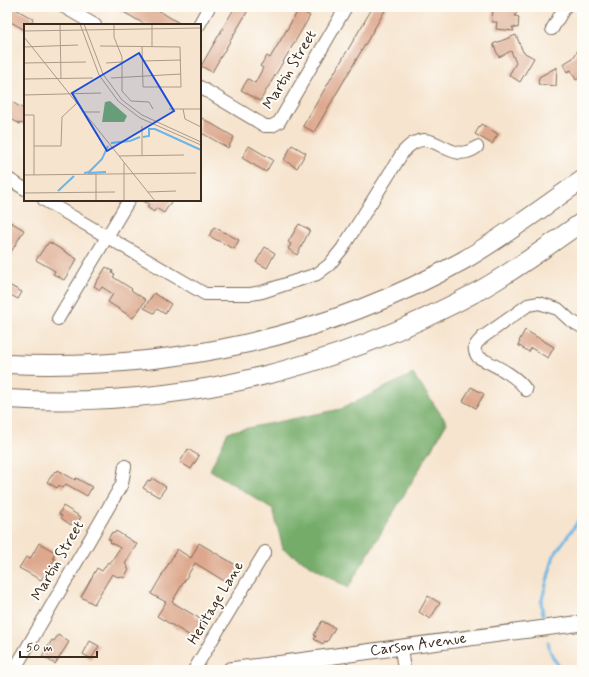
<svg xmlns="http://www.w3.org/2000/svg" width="589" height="677" viewBox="0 0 589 677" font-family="Mynerve,sans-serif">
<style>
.forest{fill:#75ac69;stroke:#586b44}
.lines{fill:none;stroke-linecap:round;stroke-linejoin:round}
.stream{stroke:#6cb5e4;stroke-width:3}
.building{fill:#dda88d}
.minor-casing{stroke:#7c6b5c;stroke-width:14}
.major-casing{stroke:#7c6b5c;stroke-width:17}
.highway-casing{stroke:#7c6b5c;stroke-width:20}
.minor{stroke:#fff;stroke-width:12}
.major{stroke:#fff;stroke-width:15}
.highway{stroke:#fff;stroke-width:18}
.labels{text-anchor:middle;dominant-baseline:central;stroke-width:4;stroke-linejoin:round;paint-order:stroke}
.street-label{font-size:15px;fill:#3b2a1e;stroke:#fdfcf7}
.inset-river{fill:none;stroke:#6cb5e4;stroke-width:2}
.inset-road{fill:none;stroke:#ab9a88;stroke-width:1}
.view{fill:#1d4ed8;fill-opacity:0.15;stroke:#1d4ed8;stroke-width:2}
.inset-edge{fill:none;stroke:#3b2a1e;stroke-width:2}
</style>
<rect width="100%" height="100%" fill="#fdfcf7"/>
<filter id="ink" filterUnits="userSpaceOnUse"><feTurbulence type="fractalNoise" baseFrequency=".025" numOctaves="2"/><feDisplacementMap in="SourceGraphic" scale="8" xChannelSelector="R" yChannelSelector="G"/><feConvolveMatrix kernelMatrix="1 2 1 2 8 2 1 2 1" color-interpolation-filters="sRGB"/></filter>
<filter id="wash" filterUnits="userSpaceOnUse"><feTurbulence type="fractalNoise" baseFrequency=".012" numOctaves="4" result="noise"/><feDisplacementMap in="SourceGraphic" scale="16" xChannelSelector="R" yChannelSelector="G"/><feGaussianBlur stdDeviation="0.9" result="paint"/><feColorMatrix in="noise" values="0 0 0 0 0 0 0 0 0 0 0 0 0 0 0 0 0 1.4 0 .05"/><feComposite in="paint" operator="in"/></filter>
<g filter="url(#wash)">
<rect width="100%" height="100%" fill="#f6e4ce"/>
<polygon class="forest" points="413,374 447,423 348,588 283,549 273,509 210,470 228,432 341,409"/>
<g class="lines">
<g class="stream">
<polyline points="543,614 541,603 554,555 582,516"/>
<path d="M 548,642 C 550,654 554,661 563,670"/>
</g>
</g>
<g id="blocks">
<g class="building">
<polygon points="7,7 12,7 33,19 31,25 25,25 25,30 7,20"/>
<polygon points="115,7 153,7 182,25 146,25"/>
<polygon points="235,7 250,7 212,72 201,66"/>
<polygon points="373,7 387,7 314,132 303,126"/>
<polygon points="493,7 520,7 515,16 519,17 518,28 512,27 514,31 496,29 497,22 492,22"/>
<polygon points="299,9 310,16 260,101 241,90 248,79 255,83 263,68 260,66 267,56 270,58"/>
<polygon points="516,35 523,52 534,58 520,82 509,75 516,63 511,51 499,57 493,44"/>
<polygon points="582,44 582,76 576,80 571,70 567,72 563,64 573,58"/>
<polygon points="557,67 556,86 538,84 539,77"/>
<polygon points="7,99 25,110 25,125 21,123 20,124 7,117"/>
<polygon points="200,117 234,137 228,148 200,132"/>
<polygon points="481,124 498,134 492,144 475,134"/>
<polygon points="292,145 306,153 297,168 284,160"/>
<polygon points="249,146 273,160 266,172 242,158"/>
<polygon points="142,200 172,200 164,213 156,208 154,212 147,207 149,204"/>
<polygon points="7,220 24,230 7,259"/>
<polygon points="299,224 310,230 297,255 288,249 291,244 288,242"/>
<polygon points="214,227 239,240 234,249 209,236"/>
<polygon points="49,242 77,259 64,280 53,274 55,271 36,260 46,245 47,245"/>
<polygon points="265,247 275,253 267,268 256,262"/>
<polygon points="106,267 113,271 112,273 115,275 113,277 132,289 131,290 146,300 133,318 108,302 113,294 102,287 100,290 94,286"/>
<polygon points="7,284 22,292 18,299 7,293"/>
<polygon points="154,293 171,304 165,314 157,309 154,313 144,308"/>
<polygon points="525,330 554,347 548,358 531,348 529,352 518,345 520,342 519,341"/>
<polygon points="471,387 484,394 476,408 463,401"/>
<polygon points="188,449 199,456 191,469 180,462"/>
<polygon points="58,470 75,480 76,478 92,487 87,496 66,484 63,488 59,485 57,488 47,482 55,471 57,472"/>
<polygon points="152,478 166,487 159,497 143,488 148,480 150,481"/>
<polygon points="63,506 81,517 76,525 73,522 71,525 61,518 62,516 59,514"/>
<polygon points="116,531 137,544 125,564 128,566 127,568 129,569 124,578 119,576 118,577 112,574 94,604 81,597 97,568 102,571 108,562 110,563 120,548 110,542 111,540 108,539 112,532 115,533"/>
<polygon points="39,543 55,552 53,558 55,559 41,580 19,568 26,557 30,559"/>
<polygon points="199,543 239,567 229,584 195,563 172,602 207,623 197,640 157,616 166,602 151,594 177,549 191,558"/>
<polygon points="428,596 440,603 430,619 419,612"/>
<polygon points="322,621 335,628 327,642 325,641 323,644 314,639 316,636 314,635"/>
<polygon points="58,635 69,642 55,664 42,656 52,640 54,641"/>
<polygon points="90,641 99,646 91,659 83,654"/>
</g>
</g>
</g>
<g filter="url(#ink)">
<use href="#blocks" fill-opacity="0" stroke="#7c6b5c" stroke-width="1"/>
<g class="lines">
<g class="minor-casing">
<g id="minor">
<polyline points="64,7 95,25"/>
<polyline points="199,25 209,7"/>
<polyline points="552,29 565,7"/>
<polyline points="200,87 265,126 272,126 279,122 346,7"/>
<polyline points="7,178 25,189"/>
<path d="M 44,200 L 205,294 L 251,294 L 262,292 L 317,274 L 329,265 L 342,249 L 403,152 C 433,118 446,169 477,147"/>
<polyline points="58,319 129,200"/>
<path d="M 526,390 C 517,375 493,365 478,357 C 471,347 476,344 483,337 L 528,305 L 539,303 L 558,309 L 570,320 L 582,327"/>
<polyline points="401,648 404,670"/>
<polyline points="14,670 122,484 125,466"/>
<polyline points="194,670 265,552"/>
</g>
</g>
<g class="major-casing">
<g id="major">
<path id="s1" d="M 230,670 L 582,623"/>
</g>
</g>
<g class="highway-casing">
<g id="highway">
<path d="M 7,364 C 167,371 323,339 464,260 C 505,236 543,207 582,180"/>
<path d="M 7,399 C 175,409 335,370 482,289 C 517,269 549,245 582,222"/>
</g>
</g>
<use href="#minor" class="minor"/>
<use href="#major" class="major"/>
<use href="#highway" class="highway"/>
</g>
</g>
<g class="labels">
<g class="street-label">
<text transform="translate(290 70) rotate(-59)">Martin Street</text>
<text transform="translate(58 561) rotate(-60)">Martin Street</text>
<text transform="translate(216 603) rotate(-59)">Heritage Lane</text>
<text stroke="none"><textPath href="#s1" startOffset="190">Carson Avenue</textPath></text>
</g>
</g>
<g transform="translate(24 24)">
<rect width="177" height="177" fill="#f6e4ce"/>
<path d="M 86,77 L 103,92 L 100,98 L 78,98 L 81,78 Z" fill="#75ac69"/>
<path class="inset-river" d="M 119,113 L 125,112 L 125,105 L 131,105 L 177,126M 87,119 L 106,117 L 116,113M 60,149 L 65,148 L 78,135 L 84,122M 64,149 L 82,148M 34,167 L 50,152"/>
<path class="inset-road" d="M 36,0 L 37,54M 56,0 L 75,51 L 94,77 L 116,94 L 177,121M 60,0 L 79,50 L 98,76 L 118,91 L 177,118M 90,0 L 90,13 L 98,33 L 98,67 L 107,77 L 125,78 L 129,85M 128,0 L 128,23M 0,7 L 177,4M 0,13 L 131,177M 76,22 L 156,23 L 157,63 L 119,63 L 118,23M 0,23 L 54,21M 118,37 L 157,36M 0,39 L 62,38M 82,39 L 98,38M 87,54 L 157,50M 0,55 L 69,54M 0,71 L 77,69M 145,85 L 177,85M 159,85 L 161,95 L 177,103M 60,88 L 76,88M 0,91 L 10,91 L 10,151M 118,102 L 118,132M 10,122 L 37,122 L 38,93 L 53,79M 95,132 L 160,131M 100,139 L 100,177M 72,150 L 72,177M 0,151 L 172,149M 124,168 L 152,167M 0,169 L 91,168"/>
<path class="view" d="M 115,29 L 150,87 L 83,127 L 48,69 Z"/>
<rect width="177" height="177" class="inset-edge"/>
</g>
<rect width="589" height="677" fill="none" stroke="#fdfcf7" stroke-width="24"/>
<path d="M20 651v6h77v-6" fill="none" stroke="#3b2a1e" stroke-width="2"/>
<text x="26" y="651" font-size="12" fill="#3b2a1e" stroke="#fdfcf7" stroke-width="3" paint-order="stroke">50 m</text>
</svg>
